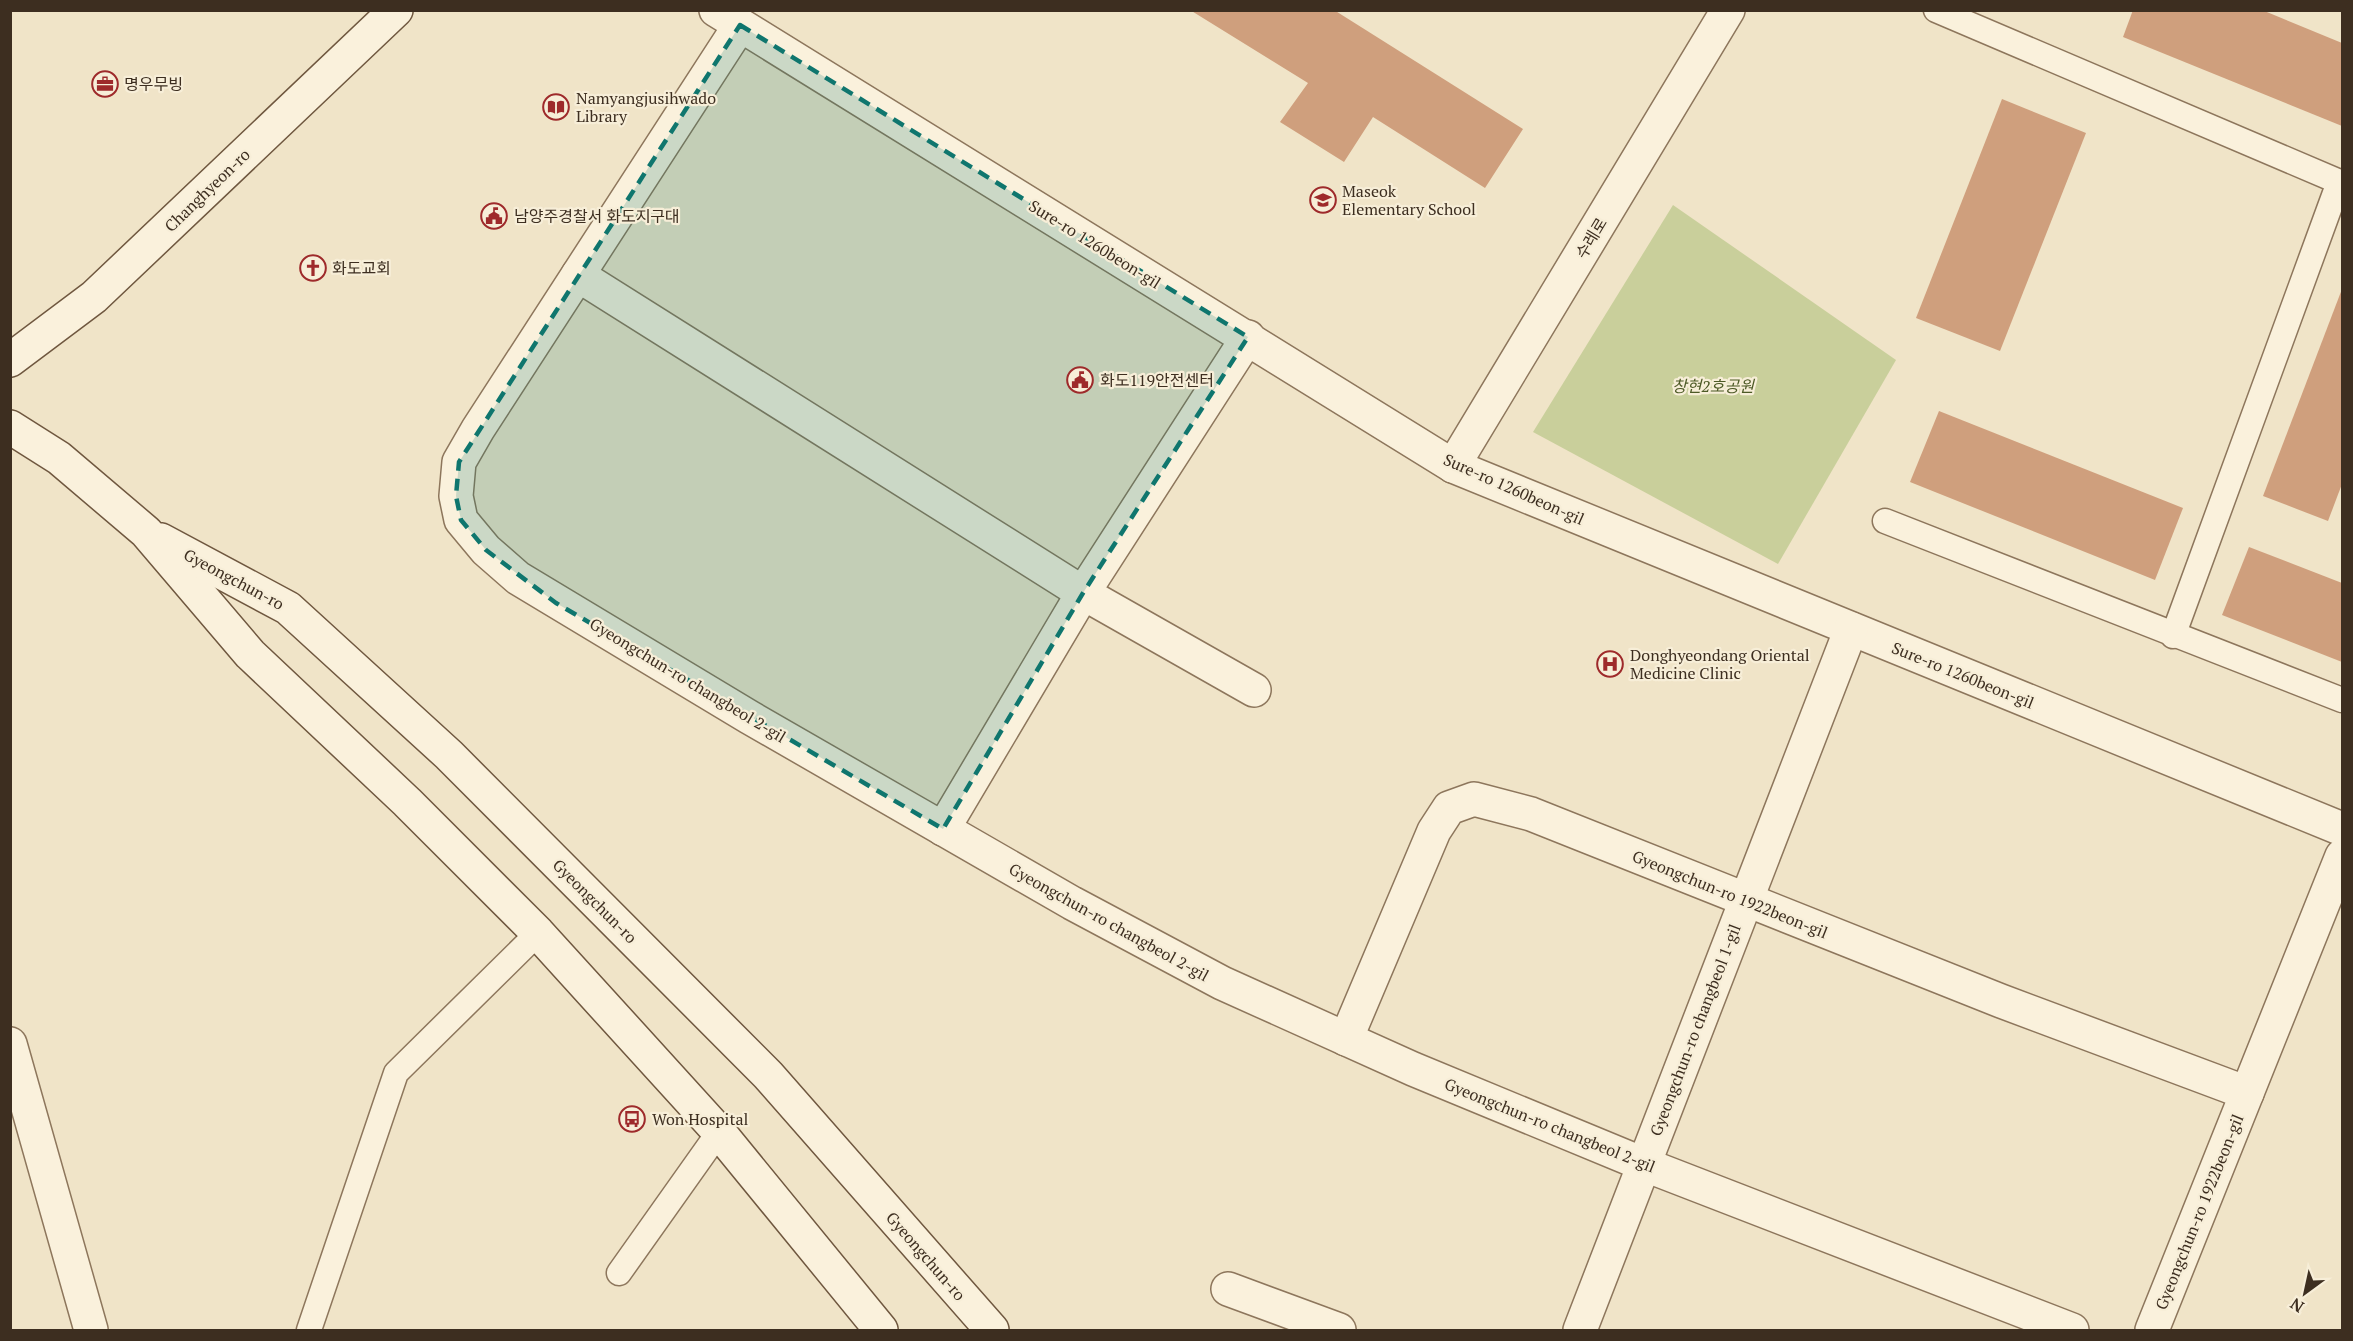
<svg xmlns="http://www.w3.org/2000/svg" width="2353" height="1341" viewBox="0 0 2353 1341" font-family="'PT Serif','Noto Sans KR',serif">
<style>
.green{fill:#c9cf9b}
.building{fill:#cf9f7d}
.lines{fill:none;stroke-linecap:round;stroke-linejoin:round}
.lane-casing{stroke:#8d765c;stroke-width:27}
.street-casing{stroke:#8d765c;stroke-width:36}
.secondary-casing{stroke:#6f573f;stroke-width:36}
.lane{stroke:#faf1dc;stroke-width:24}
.street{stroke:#faf1dc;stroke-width:33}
.secondary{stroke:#faf1dc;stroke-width:33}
.marked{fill:#0f766e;fill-opacity:0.2;stroke:#0f766e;stroke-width:4.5;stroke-dasharray:12 8;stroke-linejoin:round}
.labels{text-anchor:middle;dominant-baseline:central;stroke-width:4.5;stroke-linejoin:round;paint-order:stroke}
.poi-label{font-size:16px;fill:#3d2e20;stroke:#f7eed8;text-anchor:start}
.street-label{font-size:16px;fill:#3d2e20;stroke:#f7eed8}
.park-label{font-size:16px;font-style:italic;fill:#4d5a26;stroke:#f7eed8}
</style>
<rect width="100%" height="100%" fill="#f0e4c8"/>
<polygon class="green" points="1673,205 1896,360 1778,564 1533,432"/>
<g class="building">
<polygon points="1190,10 1334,10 1523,129 1485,188 1373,117 1344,162 1280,122 1308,83"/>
<polygon points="2133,10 2262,10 2342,43 2342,126 2123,37"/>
<polygon points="2002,99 2086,133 2000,351 1916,318"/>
<polygon points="2342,289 2342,484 2328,521 2263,496"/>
<polygon points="1939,411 2183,508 2155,580 1910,482"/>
<polygon points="2249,547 2342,583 2342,662 2222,615"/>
</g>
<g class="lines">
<g class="lane-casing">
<g id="lane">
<polyline points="1936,10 2342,183"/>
<polyline points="1885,521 2342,700"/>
<polyline points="2173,636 2339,182"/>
<polyline points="619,1273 719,1132"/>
<polyline points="309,1330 396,1073 538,933"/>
</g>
</g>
<g class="street-casing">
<g id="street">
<polyline points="716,10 1453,466 2342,829"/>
<polyline points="740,25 478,429 459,462 456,496 461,520 486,550 518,578 749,717 1072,903 1222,983 1413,1069 1643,1164 2072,1330"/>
<polyline points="578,275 1083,593 1254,690"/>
<polyline points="1453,466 1728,10"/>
<polyline points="943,829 1083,593 1248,337"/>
<polyline points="1346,1039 1434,831 1449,808 1474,799 1531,814 2001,1001 2247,1093"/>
<polyline points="10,1044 91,1330"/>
<polyline points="1228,1289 1339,1330"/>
<polyline points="1580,1330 1851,629"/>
<polyline points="2152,1330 2342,856"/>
</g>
</g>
<g class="secondary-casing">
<g id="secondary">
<polyline points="10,360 94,297 396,10"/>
<polyline points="10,427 59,458 146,532 250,654 407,802 538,933 719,1132 881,1330"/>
<polyline points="161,540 288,608 449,755 768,1075 992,1330"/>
</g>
</g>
<use href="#lane" class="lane"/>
<use href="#street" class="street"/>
<use href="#secondary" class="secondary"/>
</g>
<path class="marked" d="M 740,25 L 1248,337 L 1083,593 L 943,829 L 556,603 L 486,550 L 461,520 L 456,496 L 459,462 Z"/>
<defs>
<g id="office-ring" transform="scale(1.35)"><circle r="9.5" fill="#f7eed8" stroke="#9e2a2b" stroke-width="1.5"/><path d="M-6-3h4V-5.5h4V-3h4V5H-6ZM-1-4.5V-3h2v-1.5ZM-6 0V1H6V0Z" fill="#9e2a2b"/></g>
<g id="library-ring" transform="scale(1.35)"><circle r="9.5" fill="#f7eed8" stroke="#9e2a2b" stroke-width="1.5"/><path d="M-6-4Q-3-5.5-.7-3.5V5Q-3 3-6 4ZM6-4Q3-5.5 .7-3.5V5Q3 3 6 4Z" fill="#9e2a2b"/></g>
<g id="school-ring" transform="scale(1.35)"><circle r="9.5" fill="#f7eed8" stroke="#9e2a2b" stroke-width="1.5"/><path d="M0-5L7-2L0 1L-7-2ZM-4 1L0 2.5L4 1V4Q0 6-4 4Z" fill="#9e2a2b"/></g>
<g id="civic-ring" transform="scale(1.35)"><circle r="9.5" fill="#f7eed8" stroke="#9e2a2b" stroke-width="1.5"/><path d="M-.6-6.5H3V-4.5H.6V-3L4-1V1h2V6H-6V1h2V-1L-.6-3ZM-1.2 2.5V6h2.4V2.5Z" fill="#9e2a2b"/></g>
<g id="church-ring" transform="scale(1.35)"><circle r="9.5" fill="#f7eed8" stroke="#9e2a2b" stroke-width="1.5"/><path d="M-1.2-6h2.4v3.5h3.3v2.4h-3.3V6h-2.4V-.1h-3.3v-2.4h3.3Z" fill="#9e2a2b"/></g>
<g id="hospital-ring" transform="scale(1.35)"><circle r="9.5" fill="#f7eed8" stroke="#9e2a2b" stroke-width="1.5"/><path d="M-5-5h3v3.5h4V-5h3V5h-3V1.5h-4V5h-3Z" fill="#9e2a2b"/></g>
<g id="bus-ring" transform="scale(1.35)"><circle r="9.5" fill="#f7eed8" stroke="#9e2a2b" stroke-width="1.5"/><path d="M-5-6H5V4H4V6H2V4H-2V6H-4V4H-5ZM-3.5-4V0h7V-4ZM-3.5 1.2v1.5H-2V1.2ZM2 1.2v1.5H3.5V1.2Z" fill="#9e2a2b"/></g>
</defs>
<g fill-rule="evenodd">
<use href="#office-ring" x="105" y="84"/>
<use href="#library-ring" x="556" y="107"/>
<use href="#school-ring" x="1323" y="200"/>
<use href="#civic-ring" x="494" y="216"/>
<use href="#church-ring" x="313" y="268"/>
<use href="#civic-ring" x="1080" y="380"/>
<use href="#hospital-ring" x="1610" y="664"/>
<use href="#bus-ring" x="632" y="1119"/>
</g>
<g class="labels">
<g class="poi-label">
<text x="124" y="84">명우무빙</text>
<text x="576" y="98">Namyangjusihwado<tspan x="576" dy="18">Library</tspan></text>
<text x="1342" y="191">Maseok<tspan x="1342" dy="18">Elementary School</tspan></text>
<text x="514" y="216">남양주경찰서 화도지구대</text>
<text x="332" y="268">화도교회</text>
<text x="1100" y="380">화도119안전센터</text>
<text x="1630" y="655">Donghyeondang Oriental<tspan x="1630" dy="18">Medicine Clinic</tspan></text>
<text x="652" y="1119">Won Hospital</text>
</g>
<g class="street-label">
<text transform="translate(207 190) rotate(-44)">Changhyeon-ro</text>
<text transform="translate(1591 238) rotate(-59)">수레로</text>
<text transform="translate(1095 244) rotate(32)">Sure-ro 1260beon-gil</text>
<text transform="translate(1514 489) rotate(24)">Sure-ro 1260beon-gil</text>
<text transform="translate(234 579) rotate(28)">Gyeongchun-ro</text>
<text transform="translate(1963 675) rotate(22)">Sure-ro 1260beon-gil</text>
<text transform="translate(688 680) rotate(31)">Gyeongchun-ro changbeol 2-gil</text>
<text transform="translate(1730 894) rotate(22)">Gyeongchun-ro 1922beon-gil</text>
<text transform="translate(595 901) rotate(45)">Gyeongchun-ro</text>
<text transform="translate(1109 922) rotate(29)">Gyeongchun-ro changbeol 2-gil</text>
<text transform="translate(1695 1030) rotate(-69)">Gyeongchun-ro changbeol 1-gil</text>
<text transform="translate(1550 1125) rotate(22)">Gyeongchun-ro changbeol 2-gil</text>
<text transform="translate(2199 1212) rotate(-68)">Gyeongchun-ro 1922beon-gil</text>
<text transform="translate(926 1256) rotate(49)">Gyeongchun-ro</text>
</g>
<g class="park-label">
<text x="1713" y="386">창현2호공원</text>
</g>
</g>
<rect width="2353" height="1341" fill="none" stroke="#3d2e20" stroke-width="24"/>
<g transform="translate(2305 1293) rotate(213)" stroke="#f7eed8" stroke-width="4.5" paint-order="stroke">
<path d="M0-4.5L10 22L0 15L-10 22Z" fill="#3d2e20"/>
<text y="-9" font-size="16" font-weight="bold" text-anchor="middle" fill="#3d2e20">N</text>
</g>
</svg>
